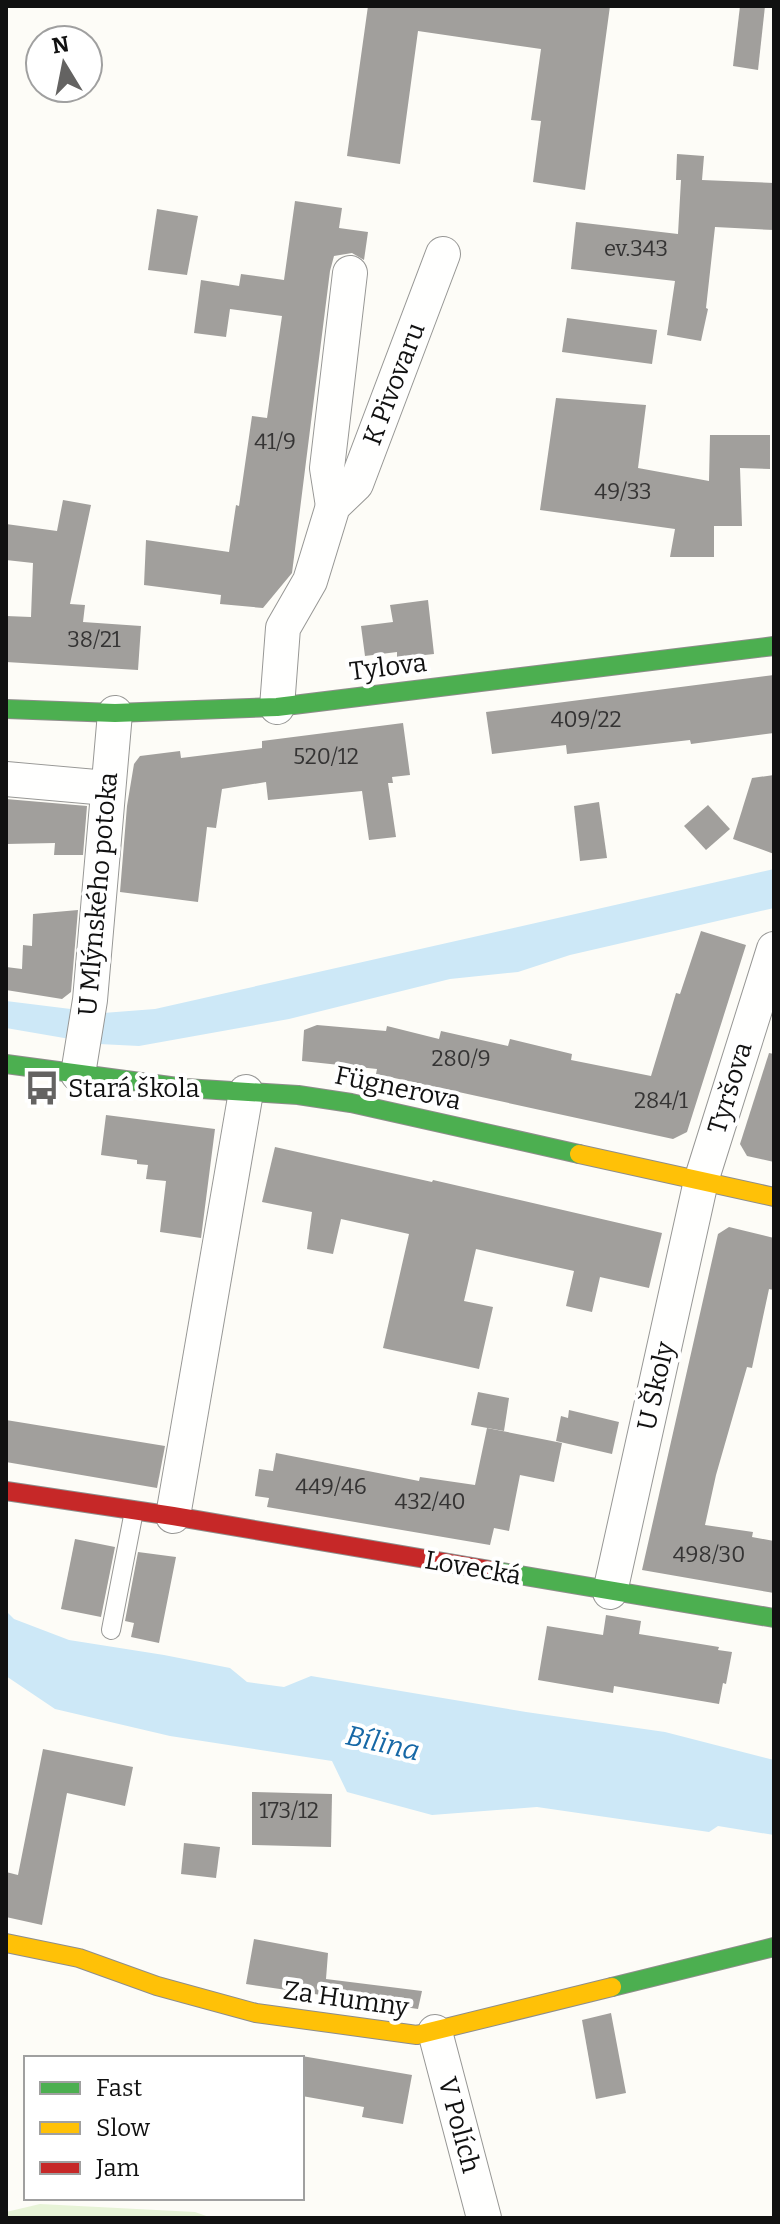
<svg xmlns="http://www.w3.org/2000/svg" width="780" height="2224" viewBox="0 0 780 2224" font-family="Bitter,serif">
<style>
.green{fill:#e7f3d7}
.water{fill:#cde8f7}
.building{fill:#a19f9c}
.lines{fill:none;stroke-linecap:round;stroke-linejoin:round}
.lane-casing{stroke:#979795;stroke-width:20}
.street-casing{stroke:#979795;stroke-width:36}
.fast-casing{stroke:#8e8d8b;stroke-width:20}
.slow-casing{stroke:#8e8d8b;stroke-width:20}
.jam-casing{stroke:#8e8d8b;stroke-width:20}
.lane{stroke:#fffffe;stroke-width:18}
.street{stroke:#fffffe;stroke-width:34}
.fast{stroke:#4caf50;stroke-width:18}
.slow{stroke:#ffc107;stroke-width:18}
.jam{stroke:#c62828;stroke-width:18}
.labels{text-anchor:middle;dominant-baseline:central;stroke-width:8;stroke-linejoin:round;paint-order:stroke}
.number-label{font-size:22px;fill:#353434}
.street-label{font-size:26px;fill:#111;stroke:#fff}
.poi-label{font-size:26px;fill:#111;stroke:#fff;text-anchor:start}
.water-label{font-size:28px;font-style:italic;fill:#1768a6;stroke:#fff}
</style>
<rect width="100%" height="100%" fill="#fdfcf7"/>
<polygon class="green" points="40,2204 195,2212 212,2218 6,2218 6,2212"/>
<g class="water">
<polygon points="774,869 774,908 570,955 518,972 450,979 289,1019 139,1046 99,1044 6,1028 6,1001 103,1013 155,1009"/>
<polygon points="6,1611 14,1619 69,1640 164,1655 230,1668 247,1682 284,1687 311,1676 526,1712 665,1732 774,1760 774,1835 718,1826 709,1832 537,1807 432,1815 347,1792 332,1761 170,1736 55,1709 6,1676"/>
</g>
<g class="building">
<polygon points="368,6 610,6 585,190 533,182 541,121 531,120 541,49 418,31 400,164 347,156"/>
<polygon points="740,6 765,6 758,70 733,66"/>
<polygon points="677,154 704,156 702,180 774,183 774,230 715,227 706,308 708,309 701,341 667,335 675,281 571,269 576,222 678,234 681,180 676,180"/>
<polygon points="295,201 342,208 339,228 368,232 364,260 352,253 334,256 330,271 292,573 263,608 220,604 221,595 144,585 146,540 229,552 236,505 239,506 252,416 267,418 282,316 230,309 226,337 194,333 201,280 239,286 241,274 284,280"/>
<polygon points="157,209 198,216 187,275 148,270"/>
<polygon points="567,318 657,330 652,364 562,352"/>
<polygon points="556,398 646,405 638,468 709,481 710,435 770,435 770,469 740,468 742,526 714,526 714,557 670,557 675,529 540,510"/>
<polygon points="63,500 91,505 70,604 85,605 83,622 141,626 138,670 6,662 6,616 31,617 33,563 6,560 6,524 57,531"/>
<polygon points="428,600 434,654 397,658 397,652 365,656 361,626 393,622 390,605"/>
<polygon points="774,675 774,733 691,744 690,740 567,754 566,745 492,754 486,712"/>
<polygon points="403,723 410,775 392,777 393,783 388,783 396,837 369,840 362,791 268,800 266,782 222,789 216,828 207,827 198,902 120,892 127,806 134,764 140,756 180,751 181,758 262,748 262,741"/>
<polygon points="774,775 774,854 733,839 752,778"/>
<polygon points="6,799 87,806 83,855 54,855 55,843 6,844"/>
<polygon points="599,802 607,858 580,861 574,806"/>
<polygon points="708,805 730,829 706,850 684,826"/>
<polygon points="78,910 71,992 62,999 6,990 6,967 22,969 23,945 32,946 33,914"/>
<polygon points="701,931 746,945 687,1132 673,1139 376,1074 377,1069 302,1061 304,1030 317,1025 386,1031 387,1026 439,1039 441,1031 508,1046 510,1039 572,1054 571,1060 651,1076 676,993 680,994"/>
<polygon points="769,1053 774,1054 774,1162 747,1156 740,1144"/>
<polygon points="106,1115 215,1129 201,1238 160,1232 166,1181 146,1179 148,1165 137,1164 137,1160 101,1155"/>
<polygon points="275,1147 432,1182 433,1180 662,1233 649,1288 600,1277 592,1312 566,1306 574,1271 476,1249 464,1301 493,1307 479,1369 383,1348 409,1234 341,1219 333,1254 307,1249 312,1212 262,1202"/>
<polygon points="729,1227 774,1238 774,1290 769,1289 752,1368 747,1367 716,1475 705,1525 753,1532 752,1537 774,1541 774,1593 642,1570 718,1234"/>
<polygon points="478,1392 509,1398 504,1431 471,1425"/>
<polygon points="569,1410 619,1422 612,1454 556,1441 561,1416 568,1418"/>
<polygon points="6,1420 165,1446 157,1488 6,1462"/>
<polygon points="487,1428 562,1443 554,1482 520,1475 509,1531 494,1528 490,1545 267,1507 269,1498 255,1496 259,1469 273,1471 276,1453 419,1481 420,1477 475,1485"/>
<polygon points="75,1539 115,1547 101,1617 61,1609"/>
<polygon points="138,1552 176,1557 159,1643 131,1637 134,1623 125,1621"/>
<polygon points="606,1615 641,1621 639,1634 719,1647 718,1650 732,1652 726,1684 723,1683 719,1704 614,1686 613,1693 538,1680 547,1626 603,1635"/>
<polygon points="43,1749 133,1767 125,1806 67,1793 42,1925 6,1917 6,1872 18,1875"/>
<polygon points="252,1792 332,1794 331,1847 252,1845"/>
<polygon points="184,1843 220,1847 216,1878 181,1874"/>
<polygon points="254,1939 328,1953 326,1979 422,1991 418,2009 246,1984"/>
<polygon points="611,2013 626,2093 596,2099 582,2020"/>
<polygon points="302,2056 412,2075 403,2124 362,2117 364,2107 302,2096"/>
</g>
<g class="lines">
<g class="lane-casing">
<polyline id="lane" points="111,1630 134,1511"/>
</g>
<g class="street-casing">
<g id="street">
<polyline points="333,506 327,468 350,273"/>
<polyline points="277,707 283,628 310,581 333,506 356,484 443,254"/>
<polyline points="6,779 107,788"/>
<polyline points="78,1074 90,1000 115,713"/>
<polyline points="173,1516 246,1092"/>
<polyline points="610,1592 701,1181 774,949"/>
<polyline points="435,2032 484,2218"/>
</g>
</g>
<g class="fast-casing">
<g id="fast">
<polyline points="6,709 115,713 277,707 774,646"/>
<polyline points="6,1064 185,1088 298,1095 351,1103 579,1154"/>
<polyline points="496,1571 774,1618"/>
<polyline points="612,1987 774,1947"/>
</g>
</g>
<g class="slow-casing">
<g id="slow">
<polyline points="579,1154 774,1197"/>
<polyline points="6,1943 79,1958 157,1986 256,2013 417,2035 612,1987"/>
</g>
</g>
<g class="jam-casing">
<polyline id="jam" points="6,1491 173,1516 496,1571"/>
</g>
<use href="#lane" class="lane"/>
<use href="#street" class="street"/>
<use href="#fast" class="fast"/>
<use href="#slow" class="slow"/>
<use href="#jam" class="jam"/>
</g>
<defs>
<g id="bus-bare" transform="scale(2.76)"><path d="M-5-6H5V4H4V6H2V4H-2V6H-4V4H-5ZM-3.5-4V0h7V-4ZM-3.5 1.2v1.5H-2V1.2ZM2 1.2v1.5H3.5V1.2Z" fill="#646362" stroke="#fff" stroke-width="2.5" paint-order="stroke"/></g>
</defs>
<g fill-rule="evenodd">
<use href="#bus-bare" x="42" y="1088"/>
</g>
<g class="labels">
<g class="number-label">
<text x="636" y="248">ev.343</text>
<text x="275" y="441">41/9</text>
<text x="623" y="491">49/33</text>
<text x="94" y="639">38/21</text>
<text x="586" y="719">409/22</text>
<text x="326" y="756">520/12</text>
<text x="461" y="1058">280/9</text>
<text x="661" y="1100">284/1</text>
<text x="331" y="1486">449/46</text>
<text x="430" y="1501">432/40</text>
<text x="709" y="1554">498/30</text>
<text x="289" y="1810">173/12</text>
</g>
<g class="street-label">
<text transform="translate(394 384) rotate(-69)">K Pivovaru</text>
<text transform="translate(388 667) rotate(-7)">Tylova</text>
<text transform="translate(98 894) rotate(-85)">U Mlýnského potoka</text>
<text transform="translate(398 1088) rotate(12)">Fügnerova</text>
<text transform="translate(730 1088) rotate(-73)">Tyršova</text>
<text transform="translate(656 1386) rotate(-77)">U Školy</text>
<text transform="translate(473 1568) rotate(10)">Lovecká</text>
<text transform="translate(346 1999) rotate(8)">Za Humny</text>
<text transform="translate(459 2125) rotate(75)">V Polích</text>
</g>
<g class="poi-label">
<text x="68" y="1088">Stará škola</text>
</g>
<g class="water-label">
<text transform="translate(383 1743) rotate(13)">Bílina</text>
</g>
</g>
<rect width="780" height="2224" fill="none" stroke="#111111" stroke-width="16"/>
<rect x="24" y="2056" width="280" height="144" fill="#ffffff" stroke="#a0a0a0" stroke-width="2"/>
<rect x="40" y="2082" width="40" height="12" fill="#4caf50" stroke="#a0a0a0" stroke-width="2"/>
<text x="96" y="2096" font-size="24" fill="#111111">Fast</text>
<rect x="40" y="2122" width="40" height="12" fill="#ffc107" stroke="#a0a0a0" stroke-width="2"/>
<text x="96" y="2136" font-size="24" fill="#111111">Slow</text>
<rect x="40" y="2162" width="40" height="12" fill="#c62828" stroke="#a0a0a0" stroke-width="2"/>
<text x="96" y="2176" font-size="24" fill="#111111">Jam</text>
<g transform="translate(64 64) rotate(350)"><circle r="38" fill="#ffffff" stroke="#a0a0a0" stroke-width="2"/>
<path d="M0-6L14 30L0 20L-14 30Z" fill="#646362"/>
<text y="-12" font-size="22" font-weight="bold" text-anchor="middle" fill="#111111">N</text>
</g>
</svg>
